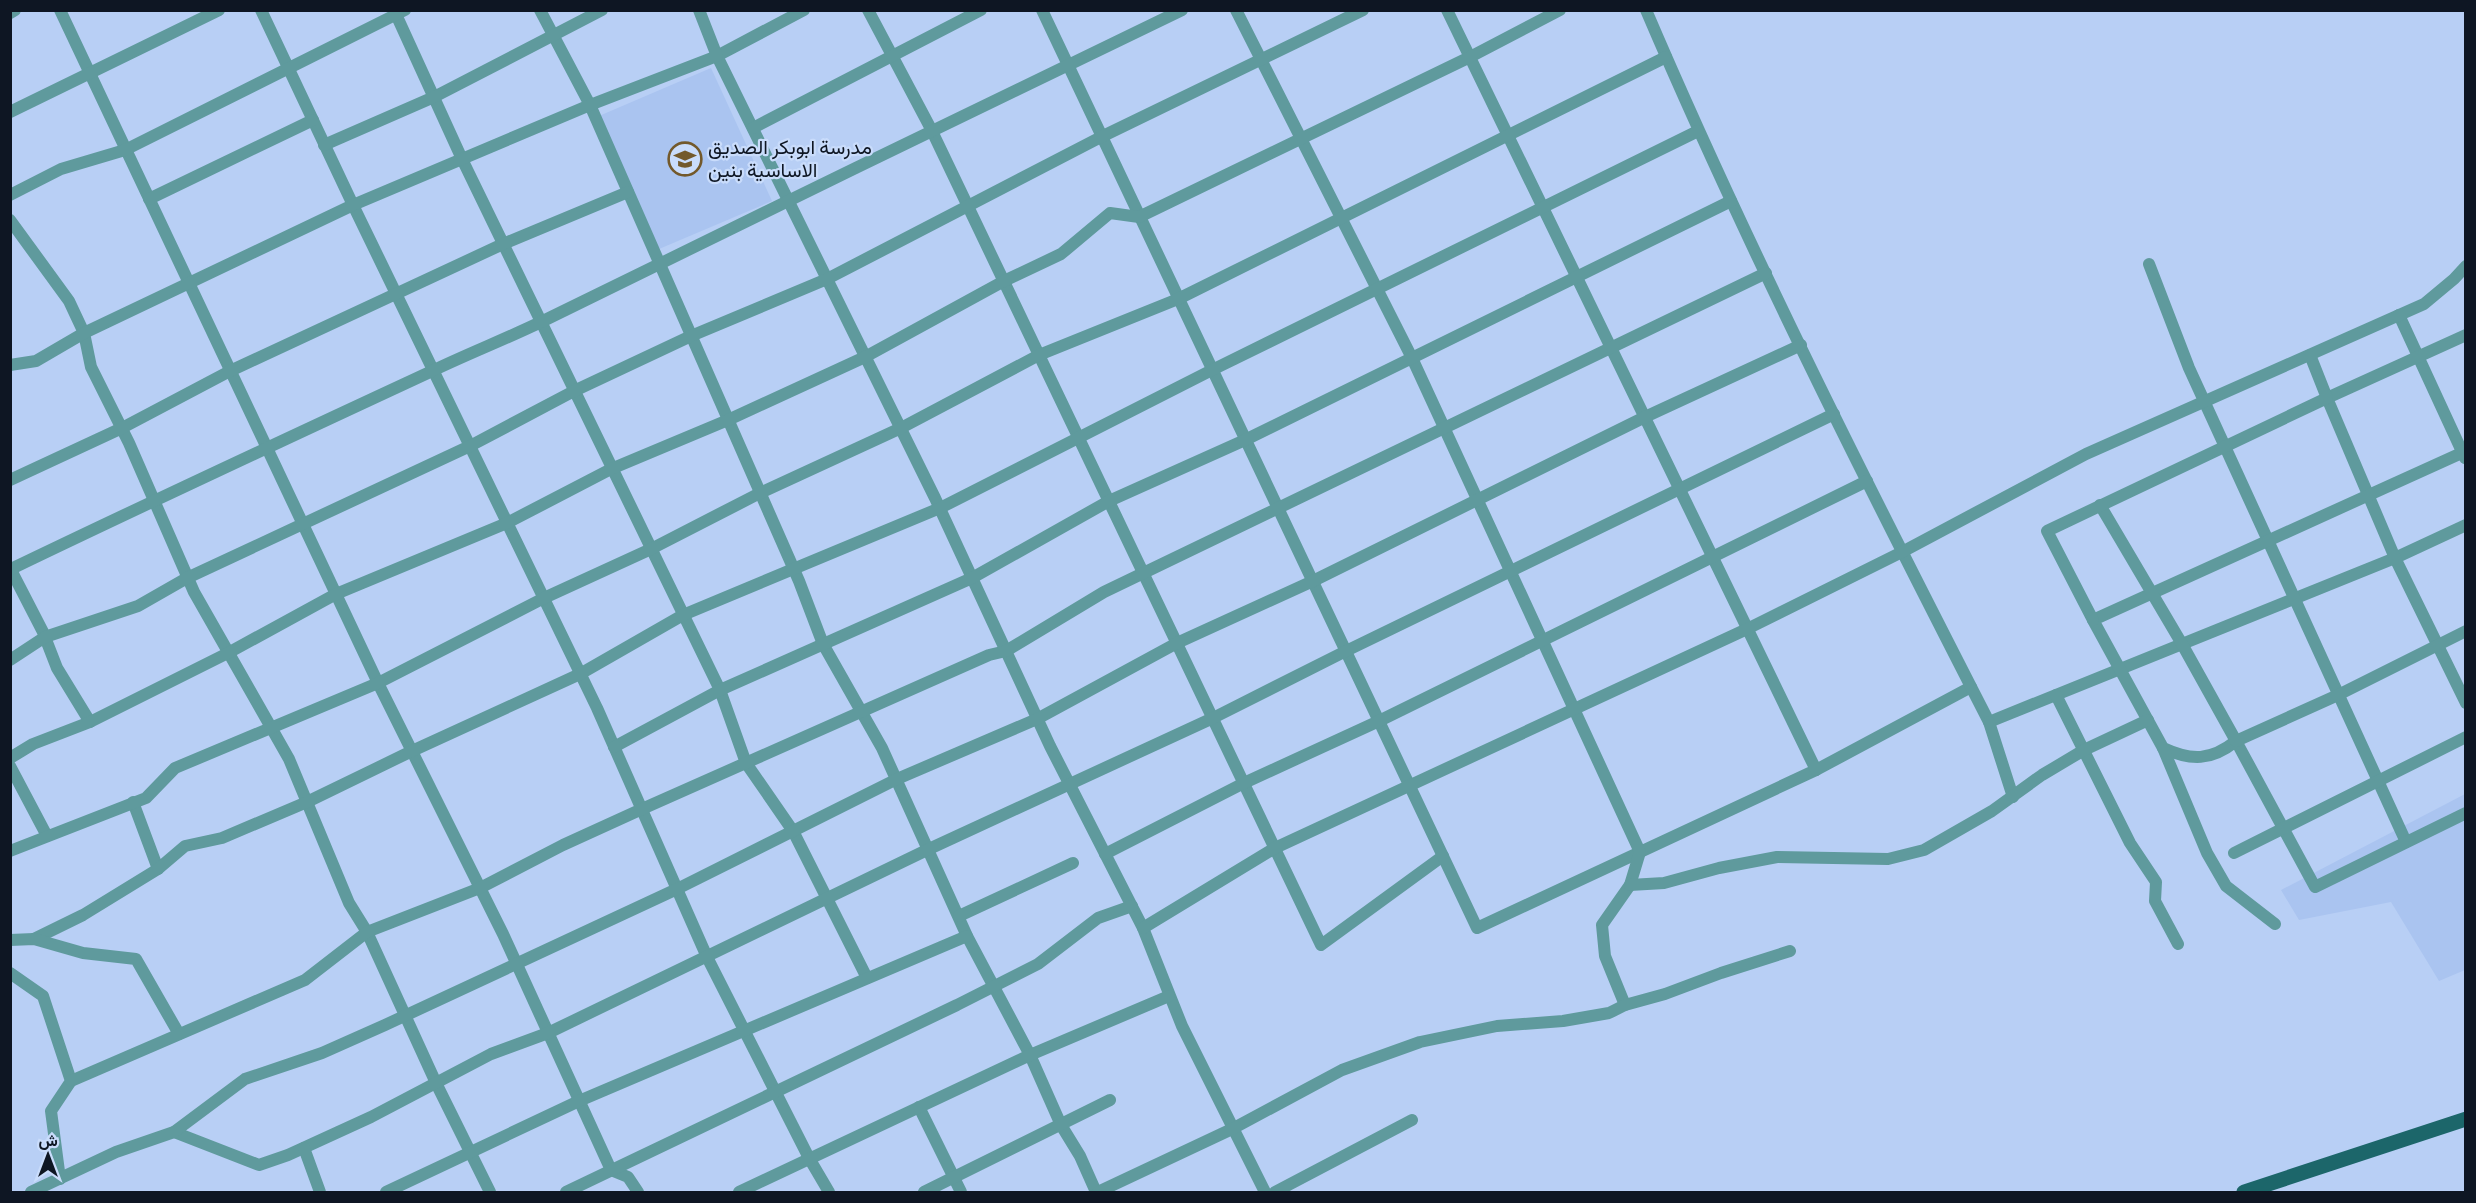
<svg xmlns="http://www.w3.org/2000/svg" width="2476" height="1203" viewBox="0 0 2476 1203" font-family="'Source Sans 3',Vazirmatn,sans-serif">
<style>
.built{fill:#aac4f0}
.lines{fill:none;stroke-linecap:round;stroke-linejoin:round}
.minor{stroke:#5f9a9d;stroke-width:12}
.major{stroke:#1c666a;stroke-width:15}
.labels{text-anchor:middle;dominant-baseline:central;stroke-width:4.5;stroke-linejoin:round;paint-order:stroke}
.poi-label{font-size:20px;fill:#0e1623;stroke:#c9dcfb;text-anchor:start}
</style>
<rect width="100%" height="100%" fill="#b8cff5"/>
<g class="built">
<polygon points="711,68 772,201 659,249 599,116"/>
<polygon points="2465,794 2465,970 2439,981 2391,902 2299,920 2281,890"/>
</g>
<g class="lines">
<g class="minor">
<polyline points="60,10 378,683 503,934 611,1170 628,1177 638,1192"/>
<polyline points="261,10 353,205 597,708 707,957 809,1158 829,1192"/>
<polyline points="394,10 462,159 720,690 746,763 793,831 867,978"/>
<polyline points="540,10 590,105 799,581 823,644 882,748 967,936 1030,1055 1061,1125 1080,1156 1096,1192"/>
<polyline points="804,10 717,56 935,498 1050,746 1143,928 1182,1026 1265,1192"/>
<polyline points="868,10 931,129 1321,945 1443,856"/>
<polyline points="1042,10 1477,928 1816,770"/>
<polyline points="1236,10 1412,358 1640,852 1630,885 1602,925 1605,956 1625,1005"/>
<polyline points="1447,10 1816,770 1971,687"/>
<path d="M 1646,10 C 1750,253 1869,488 1989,722 L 2395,558 L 2466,525"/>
<polyline points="10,13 15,10"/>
<polyline points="10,112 219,10"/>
<polyline points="753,128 981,10"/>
<polyline points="324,145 434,97 602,10"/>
<polyline points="10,195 61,169 125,150 405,10"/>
<polyline points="149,199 313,120"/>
<polyline points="10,220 69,301 84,333 91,367 129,443 194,592 289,759 349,903 367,932 436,1083 490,1192"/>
<polyline points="2149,264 2189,368 2406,842"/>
<polyline points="2399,315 2465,458"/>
<polyline points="2466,335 2327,398 2395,558 2466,703"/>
<polyline points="10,365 36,361 84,333 353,205 590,105 717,56 699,10"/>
<path d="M 2466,451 L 2093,620 L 2163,748 C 2191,761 2211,761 2236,741 L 2315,887 L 2466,813"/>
<polyline points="10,480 122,428 230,371 503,244 628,192"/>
<polyline points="2100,505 2182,644 2236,741 2338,695 2466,631"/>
<polyline points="10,568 43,632 57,668 90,722"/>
<path d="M 11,569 C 150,502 290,437 430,372 C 467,354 506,339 543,321 C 756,217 968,112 1182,10"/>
<polyline points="2093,620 2047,531 2327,398 2310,355"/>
<polyline points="10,660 45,637 138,606 187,578 470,446 574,391 691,336 827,279 1101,137 1363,10"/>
<polyline points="2056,695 2130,843 2156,882 2155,901 2178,944"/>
<polyline points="1989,722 2013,797"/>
<polyline points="614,747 720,690 972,578 1109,501 1245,440 1731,201"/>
<polyline points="2163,748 2207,853 2226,886 2275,924"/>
<polyline points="10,758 33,744 90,722 228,653 336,594 507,523 611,469 728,420 865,357 1004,281 1061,254 1110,213 1139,217 1470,57 1560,10"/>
<polyline points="10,766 47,836"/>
<polyline points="133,802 158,869"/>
<polyline points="10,851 146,798 175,768 378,683 544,598 651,549 760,493 901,428 1039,355 1178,299 1666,57"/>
<polyline points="2234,853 2466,737"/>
<polyline points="1105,854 1244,783 1379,721 1867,481"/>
<polyline points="1630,885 1664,883 1719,868 1777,857 1888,859 1924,850 1992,811 2042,775 2084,750 2148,720"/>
<polyline points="959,916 1073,863"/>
<polyline points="1143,928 1275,848 1747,629 1902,552 2086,454 2424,304 2454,279 2466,266"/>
<polyline points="34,939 83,915 158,869 185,846 222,838 307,802 412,751 580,674 683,615 940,508 1212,370 1698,131"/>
<polyline points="10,940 34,939 83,953 136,959 179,1034"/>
<polyline points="10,973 43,996 71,1081 51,1111 60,1179"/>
<polyline points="71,1081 305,980 367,932 480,888 563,845 642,809 989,655 1006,651 1104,592 1766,273"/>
<polyline points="919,1107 961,1192"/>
<polyline points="174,1132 259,1165 288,1155 371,1117 491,1054 548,1033 929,849 1213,718 1346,651 1834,414"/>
<polyline points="304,1148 320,1192"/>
<polyline points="31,1192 116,1152 174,1132 245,1079 322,1053 385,1025 677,889 897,779 1037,719 1177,643 1313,581 1645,417 1801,345"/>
<polyline points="386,1192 579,1101 967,936"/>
<polyline points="566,1192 957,1005 1038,964 1098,918 1132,906"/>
<polyline points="739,1192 1030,1055 1169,996"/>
<polyline points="924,1192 1110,1100"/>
<polyline points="1098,1192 1232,1129 1342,1070 1420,1042 1497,1026 1563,1021 1609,1013 1625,1005 1665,994 1721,973 1790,951"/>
<polyline points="1275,1192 1412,1120"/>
</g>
<polyline class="major" points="2244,1192 2466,1119"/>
</g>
<defs>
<g id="university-ring" transform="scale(1.725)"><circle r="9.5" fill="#c9dcfb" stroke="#73592b" stroke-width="1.5"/><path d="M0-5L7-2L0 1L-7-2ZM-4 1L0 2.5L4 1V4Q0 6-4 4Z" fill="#73592b"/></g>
</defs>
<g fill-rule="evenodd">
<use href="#university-ring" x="685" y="159"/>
</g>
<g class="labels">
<g class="poi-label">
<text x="708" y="148">مدرسة ابوبكر الصديق<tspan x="708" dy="23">الاساسية بنين</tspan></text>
</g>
</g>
<rect width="2476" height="1203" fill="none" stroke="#0e1623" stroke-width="24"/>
<g transform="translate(48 1155)" stroke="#c9dcfb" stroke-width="4.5" paint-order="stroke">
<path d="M0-4.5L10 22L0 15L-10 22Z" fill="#0e1623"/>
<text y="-9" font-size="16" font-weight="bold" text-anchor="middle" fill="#0e1623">ش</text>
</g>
</svg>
